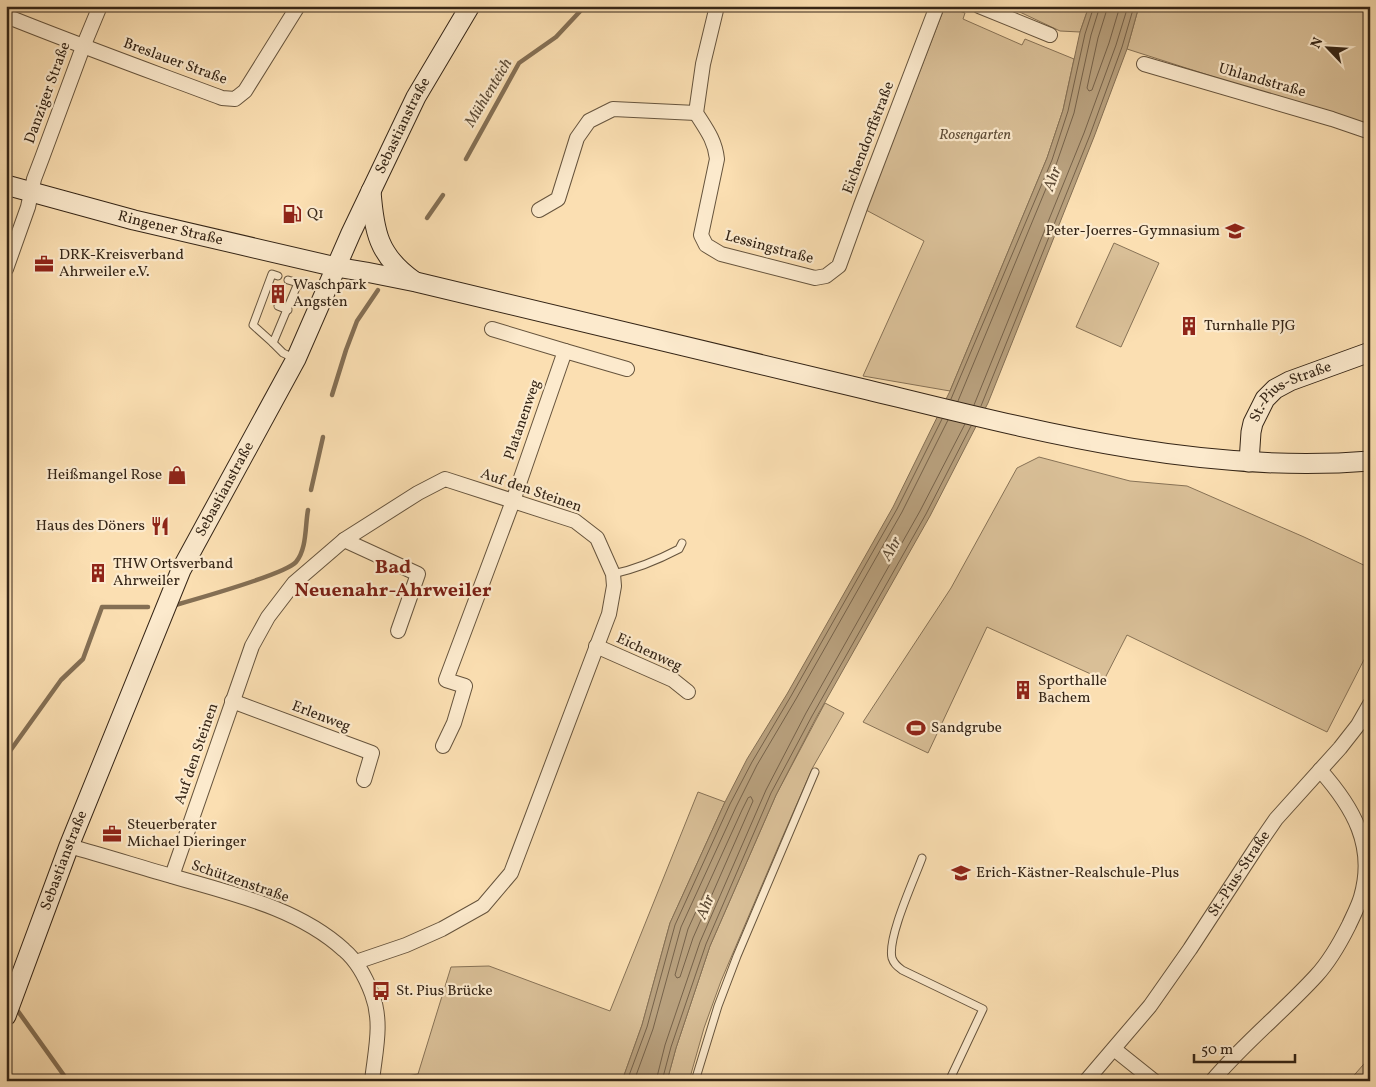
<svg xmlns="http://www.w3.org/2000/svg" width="1376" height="1087" viewBox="0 0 1376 1087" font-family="Vollkorn,serif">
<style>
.green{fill:#d9bf97;stroke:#877256}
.water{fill:#b8a07d;stroke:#846f54}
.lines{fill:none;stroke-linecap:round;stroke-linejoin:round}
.shore{stroke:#76624a;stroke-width:1}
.stream{stroke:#846f54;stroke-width:4.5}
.lane-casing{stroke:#66543d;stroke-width:9}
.street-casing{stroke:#66543d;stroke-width:16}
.secondary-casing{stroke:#352516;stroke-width:21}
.lane{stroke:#fceacd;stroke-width:7}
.street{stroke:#fceacd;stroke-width:14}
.secondary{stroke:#fceacd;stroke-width:19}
.labels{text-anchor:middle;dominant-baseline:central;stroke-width:4.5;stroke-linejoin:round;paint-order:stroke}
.street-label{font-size:15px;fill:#352516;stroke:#fceacd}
.park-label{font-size:15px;font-style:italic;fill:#5e4c36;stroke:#fceacd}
.poi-label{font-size:15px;fill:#352516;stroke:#fceacd;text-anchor:start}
.water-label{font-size:16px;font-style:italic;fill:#5c4a35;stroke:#fceacd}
.district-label{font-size:20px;font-weight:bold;fill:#7a1f14;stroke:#fceacd}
</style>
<rect width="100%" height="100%" fill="#fbdfb2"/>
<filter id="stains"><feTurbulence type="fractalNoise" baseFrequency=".004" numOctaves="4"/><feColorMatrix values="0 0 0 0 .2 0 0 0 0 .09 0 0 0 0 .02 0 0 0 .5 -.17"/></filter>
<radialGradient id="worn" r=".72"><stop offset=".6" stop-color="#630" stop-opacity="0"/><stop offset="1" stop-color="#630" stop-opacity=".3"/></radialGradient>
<g class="green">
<polygon points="945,6 965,13 963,19 1022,45 1025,39 1074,59 1063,110 1047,158 950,391 863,376 924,241 866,210"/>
<polygon points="1007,6 1089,6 1080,32 1060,31"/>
<polygon points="1139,6 1370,6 1370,127 1127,49"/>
<polygon points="1114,243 1159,263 1121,347 1076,327"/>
<polygon points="1039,457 1130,481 1187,486 1304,537 1370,568 1370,648 1327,732 1127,635 1104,680 987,627 928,753 863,722 951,588 1017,468"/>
<polygon points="825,703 844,713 813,767 782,838 721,981 704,1028 689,1081 667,1081 676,1048 710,946 776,795"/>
<polygon points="698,792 725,802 670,923 642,1025 622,1081 395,1081 396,1078 418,1074 451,967 489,966 610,1011"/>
<polygon points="1370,1057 1370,1081 1349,1081"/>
</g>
<polygon class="water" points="1089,6 1139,6 1127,49 1094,137 988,403 930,516 816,718 776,795 710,946 676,1048 667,1081 622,1081 642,1025 670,923 725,802 747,759 787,694 893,507 950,391 1047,158 1063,110 1080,32"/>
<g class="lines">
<g class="shore">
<polyline points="1108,6 1098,38 1087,88 1089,91 1092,90 1109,43 1120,6"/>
<polyline points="951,399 1052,160 1068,111 1085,34 1094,6"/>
<polyline points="958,401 1057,162 1074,113 1091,35 1100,6"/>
<polyline points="974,405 1084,133 1116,45 1128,6"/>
<polyline points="981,406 1090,135 1122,47 1134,6"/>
<polygon points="751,797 753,801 693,938 680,977 677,978 675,975 688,929 742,810 748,798"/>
<polyline points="627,1081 647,1027 675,925 730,804 752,762 791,696 897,509 942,419"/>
<polyline points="634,1081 653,1029 681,927 736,807 757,765 796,699 902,512 948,420"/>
<polyline points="656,1081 665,1045 700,942 766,790 806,713 920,511 965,424"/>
<polyline points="662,1081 671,1047 706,944 771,793 812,716 926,514 971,426"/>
</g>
<g class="stream">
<polyline points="466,159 519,63 556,37 585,6"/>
<polyline points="427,218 443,195"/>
<polyline points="332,395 346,350 357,321 378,290"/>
<polyline points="311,490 323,437"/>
<path d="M 172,606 C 193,600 286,574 296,562 C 307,549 305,526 308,510"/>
<polyline points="6,761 10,751 61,680 83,659 102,607 148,607"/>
<polyline points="15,1007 68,1081"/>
</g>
<g class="lane-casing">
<g id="lane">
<polyline points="278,276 272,274 253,325 273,343 298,283 288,280"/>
<polyline points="278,306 288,310"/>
<polyline points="273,343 283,353 296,359"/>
<path d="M 613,574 C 636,569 658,560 679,549 L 682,543"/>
<path d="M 922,858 C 914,880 887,938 892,958 C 894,964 897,966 902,970 L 983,1009 L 950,1079"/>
<polyline points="695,1081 718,1006 737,956 815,772"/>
</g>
</g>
<g class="street-casing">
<g id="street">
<path d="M 717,6 L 703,64 L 696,113 C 706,129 715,140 717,159 L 701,235 L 706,245 L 721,254 L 815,278 L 826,276 L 839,266 L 861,205 L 937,6"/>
<polyline points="979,6 1050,35"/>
<path d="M 6,16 C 78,45 150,71 222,98 L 235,99 L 245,91 L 298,6"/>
<polyline points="1144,64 1332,119 1370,132"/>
<polyline points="539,210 558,199 577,138 589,121 613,109 696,113"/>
<polyline points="6,269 28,207 34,179 42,158 83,47 100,6"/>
<polyline points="492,329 565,351"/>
<polyline points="344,540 418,574 398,631"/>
<polyline points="596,646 673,680 688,692"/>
<polyline points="232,701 372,753 364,780"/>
<polyline points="443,746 454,723 465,686 446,680 513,501 565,351 627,369"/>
<path d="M 69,846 C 105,856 140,867 175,877 C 233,894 298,908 344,950 C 357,961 366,978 372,994 C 383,1023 375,1052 372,1081"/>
<polyline points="172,876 252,646 268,617 294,583 344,540 418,493 445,479 575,521 597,538 613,574 614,586 609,614 511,873 483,906 442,929 406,945 356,962"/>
<polyline points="1114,1049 1154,1081"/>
<path id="s1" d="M 1086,1081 L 1150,1006 L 1190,949 L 1256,848 L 1276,819 L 1340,748 L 1358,725 L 1370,704"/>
<path d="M 1212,1081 C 1244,1043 1283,1012 1316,976 C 1330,961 1340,943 1349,925 C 1353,916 1358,907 1361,897 C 1376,846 1353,807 1320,770"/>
</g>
</g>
<g class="secondary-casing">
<g id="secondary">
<path id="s2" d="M 6,185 L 134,220 L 336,267 L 366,272 L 416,282 C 567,318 717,354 868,390 C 1032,430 1200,475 1370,461"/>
<path d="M 371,191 C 374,231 378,256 414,281"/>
<path id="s3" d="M 1249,462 L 1251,432 L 1253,423 L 1265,399 L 1275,389 L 1290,381 L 1370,352"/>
<path id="s4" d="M 6,1016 L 69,846 L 181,570 L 296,359 L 351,233 L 416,97 L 470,6"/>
</g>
</g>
<use href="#lane" class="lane"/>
<use href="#street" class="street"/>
<use href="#secondary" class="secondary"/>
</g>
<defs>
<g id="fuel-bare" transform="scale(1.5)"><path d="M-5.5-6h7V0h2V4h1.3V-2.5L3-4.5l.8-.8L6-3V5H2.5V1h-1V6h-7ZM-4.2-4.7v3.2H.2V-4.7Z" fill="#8f2418" stroke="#fceacd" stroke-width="2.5" paint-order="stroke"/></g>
<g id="school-bare" transform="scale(1.5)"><path d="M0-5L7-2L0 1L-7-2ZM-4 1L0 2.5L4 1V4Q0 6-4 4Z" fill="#8f2418" stroke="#fceacd" stroke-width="2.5" paint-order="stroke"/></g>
<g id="office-bare" transform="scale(1.5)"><path d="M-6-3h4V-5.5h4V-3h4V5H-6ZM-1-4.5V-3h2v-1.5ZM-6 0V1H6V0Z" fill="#8f2418" stroke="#fceacd" stroke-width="2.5" paint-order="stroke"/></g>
<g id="building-bare" transform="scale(1.5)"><path d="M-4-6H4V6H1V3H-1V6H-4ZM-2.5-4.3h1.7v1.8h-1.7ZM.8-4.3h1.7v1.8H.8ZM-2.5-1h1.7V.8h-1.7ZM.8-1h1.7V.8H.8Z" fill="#8f2418" stroke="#fceacd" stroke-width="2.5" paint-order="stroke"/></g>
<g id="shop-bare" transform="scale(1.5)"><path d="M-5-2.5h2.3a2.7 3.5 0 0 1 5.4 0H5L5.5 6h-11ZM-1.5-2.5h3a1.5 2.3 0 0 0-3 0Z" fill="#8f2418" stroke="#fceacd" stroke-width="2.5" paint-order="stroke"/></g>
<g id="restaurant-bare" transform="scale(1.5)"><path d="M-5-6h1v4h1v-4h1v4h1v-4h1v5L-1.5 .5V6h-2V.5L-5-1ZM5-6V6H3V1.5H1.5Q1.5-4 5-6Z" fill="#8f2418" stroke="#fceacd" stroke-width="2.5" paint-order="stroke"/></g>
<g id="stadium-bare" transform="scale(1.5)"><path d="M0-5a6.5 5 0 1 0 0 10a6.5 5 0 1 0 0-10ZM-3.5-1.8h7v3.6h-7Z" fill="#8f2418" stroke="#fceacd" stroke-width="2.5" paint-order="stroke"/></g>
<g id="bus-bare" transform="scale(1.5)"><path d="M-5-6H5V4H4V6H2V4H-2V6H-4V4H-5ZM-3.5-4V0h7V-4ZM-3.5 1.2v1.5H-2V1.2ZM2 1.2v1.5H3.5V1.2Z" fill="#8f2418" stroke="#fceacd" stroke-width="2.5" paint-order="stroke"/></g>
</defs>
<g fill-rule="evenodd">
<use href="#fuel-bare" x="292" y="214"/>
<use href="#school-bare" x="1235" y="231"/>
<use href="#office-bare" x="44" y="264"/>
<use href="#building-bare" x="278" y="294"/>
<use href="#building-bare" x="1189" y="326"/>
<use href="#shop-bare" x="177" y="475"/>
<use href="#restaurant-bare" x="160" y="526"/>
<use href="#building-bare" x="98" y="573"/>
<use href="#building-bare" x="1023" y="690"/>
<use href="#stadium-bare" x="916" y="728"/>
<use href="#office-bare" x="112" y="834"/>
<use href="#school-bare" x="961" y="873"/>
<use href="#bus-bare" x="381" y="991"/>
</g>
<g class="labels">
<g class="street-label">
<text transform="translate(175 62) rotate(20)">Breslauer Straße</text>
<text transform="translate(1262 81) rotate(16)">Uhlandstraße</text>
<text transform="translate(48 93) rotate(-70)">Danziger Straße</text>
<text stroke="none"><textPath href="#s4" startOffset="976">Sebastianstraße</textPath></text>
<text transform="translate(869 138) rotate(-69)">Eichendorffstraße</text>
<text stroke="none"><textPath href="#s2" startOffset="170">Ringener Straße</textPath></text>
<text transform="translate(769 248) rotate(15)">Lessingstraße</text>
<text stroke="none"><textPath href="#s3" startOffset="91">St.-Pius-Straße</textPath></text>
<text transform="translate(523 420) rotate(-71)">Platanenweg</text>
<text stroke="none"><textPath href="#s4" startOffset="571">Sebastianstraße</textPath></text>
<text transform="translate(531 491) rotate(19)">Auf den Steinen</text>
<text transform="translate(649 653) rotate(25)">Eichenweg</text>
<text transform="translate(321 717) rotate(21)">Erlenweg</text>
<text transform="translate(197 754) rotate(-71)">Auf den Steinen</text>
<text stroke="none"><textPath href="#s4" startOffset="166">Sebastianstraße</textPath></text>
<text stroke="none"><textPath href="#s1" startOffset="258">St.-Pius-Straße</textPath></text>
<text transform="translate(240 882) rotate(19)">Schützenstraße</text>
</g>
<g class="park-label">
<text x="975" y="135">Rosengarten</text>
</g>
<g class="poi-label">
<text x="307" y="214">Q1</text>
<text x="1220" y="231" text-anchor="end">Peter-Joerres-Gymnasium</text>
<text x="59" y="255">DRK-Kreisverband<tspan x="59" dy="17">Ahrweiler e.V.</tspan></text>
<text x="293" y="285">Waschpark<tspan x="293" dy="17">Angsten</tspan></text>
<text x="1204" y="326">Turnhalle PJG</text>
<text x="162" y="475" text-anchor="end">Heißmangel Rose</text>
<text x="145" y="526" text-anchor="end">Haus des Döners</text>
<text x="113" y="564">THW Ortsverband<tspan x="113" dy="17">Ahrweiler</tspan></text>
<text x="1038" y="681">Sporthalle<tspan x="1038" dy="17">Bachem</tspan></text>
<text x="931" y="728">Sandgrube</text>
<text x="127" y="825">Steuerberater<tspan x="127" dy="17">Michael Dieringer</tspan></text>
<text x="976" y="873">Erich-Kästner-Realschule-Plus</text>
<text x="396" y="991">St. Pius Brücke</text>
</g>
<g class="water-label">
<text transform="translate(489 93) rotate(-59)">Mühlenteich</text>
<text transform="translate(1053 179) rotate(-70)">Ahr</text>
<text transform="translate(892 549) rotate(-60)">Ahr</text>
<text transform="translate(706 907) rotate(-68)">Ahr</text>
</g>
<g class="district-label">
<text x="393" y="568">Bad<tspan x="393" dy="23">Neuenahr-Ahrweiler</tspan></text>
</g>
</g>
<rect width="1376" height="1087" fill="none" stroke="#fbdfb2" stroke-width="25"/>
<rect x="8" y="8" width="1361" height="1072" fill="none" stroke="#352516" stroke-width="2.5"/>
<rect x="12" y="12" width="1351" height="1062" fill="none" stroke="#352516"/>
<g transform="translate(1328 48) rotate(295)" stroke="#fceacd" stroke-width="4" paint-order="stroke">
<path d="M0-4L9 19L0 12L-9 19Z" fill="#352516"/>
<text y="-8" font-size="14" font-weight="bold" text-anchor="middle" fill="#352516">N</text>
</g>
<path d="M1194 1054v8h101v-8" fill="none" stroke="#352516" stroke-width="2.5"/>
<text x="1201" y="1054" font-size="15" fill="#352516" stroke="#fceacd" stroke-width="4" paint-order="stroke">50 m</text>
<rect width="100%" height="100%" filter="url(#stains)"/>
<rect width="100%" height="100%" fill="url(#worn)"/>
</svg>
